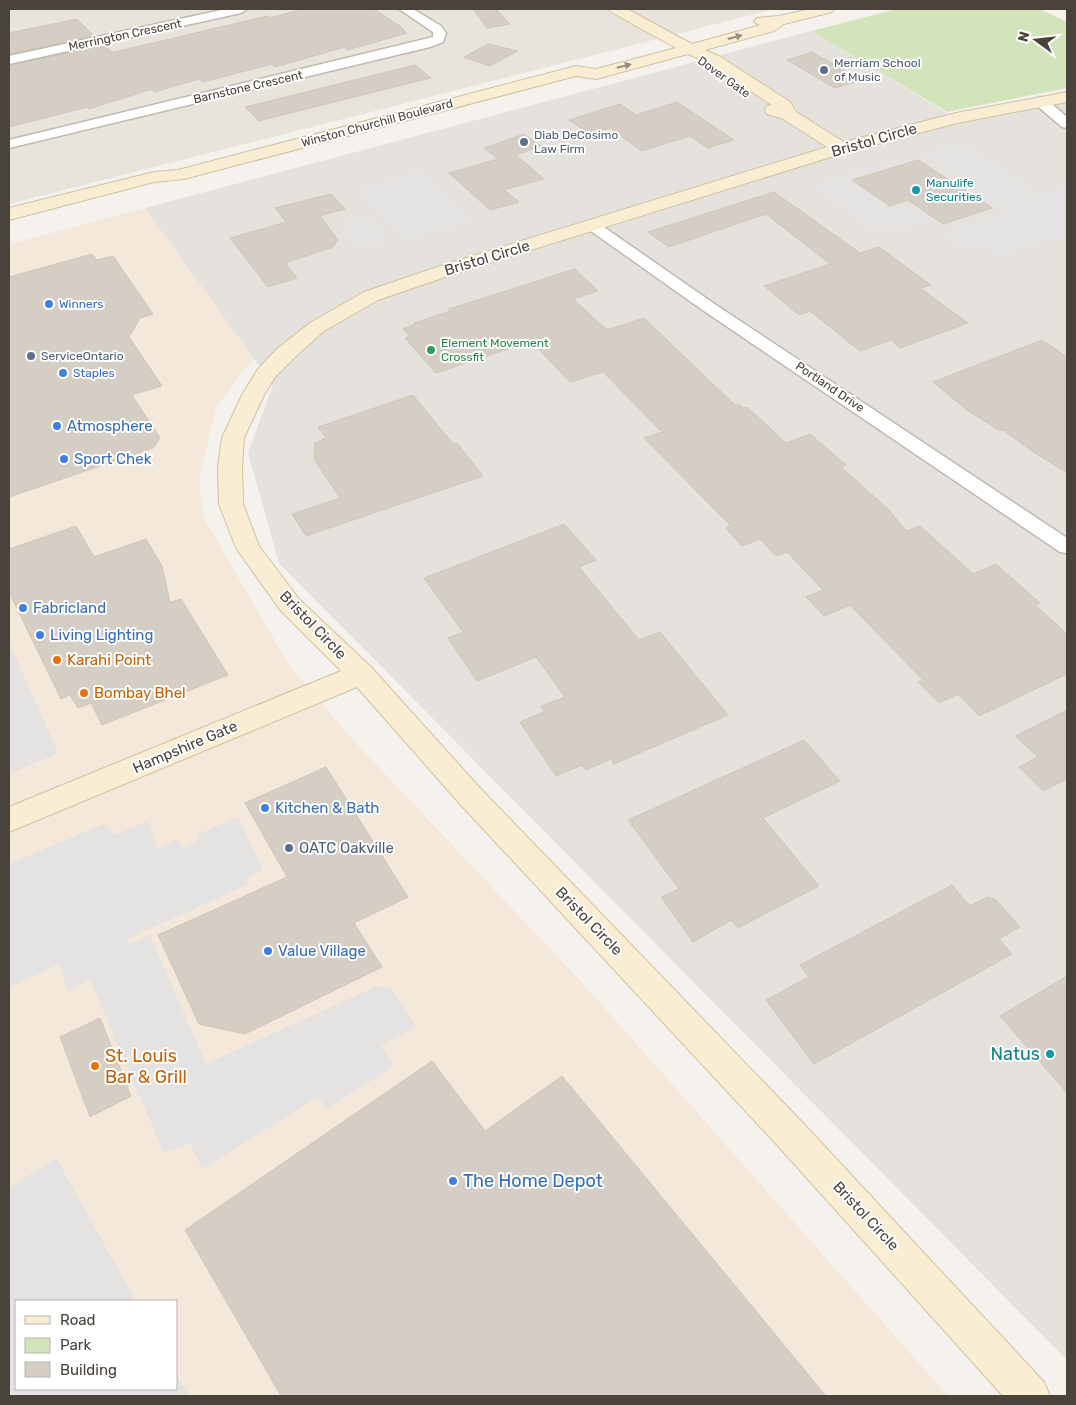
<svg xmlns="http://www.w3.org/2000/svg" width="1076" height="1405" viewBox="0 0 1076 1405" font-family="Rubik,sans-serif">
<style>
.residential{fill:#e8e4dc}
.commercial{fill:#f4e8db;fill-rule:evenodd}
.industrial{fill:#e5e2de}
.green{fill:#d3e4bb}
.parking{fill:#e4e3e1}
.building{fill:#d5cec4;stroke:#d0c5b7}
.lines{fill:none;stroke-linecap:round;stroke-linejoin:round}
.street-casing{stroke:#c0b9b0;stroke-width:3}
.secondary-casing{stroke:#cfc2a2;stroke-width:2}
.street{fill:#fff;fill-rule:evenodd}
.secondary{fill:#f9eed3;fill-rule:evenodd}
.oneway{fill:#98907f}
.service-dot{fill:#5c6f8a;stroke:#fff;stroke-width:2}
.culture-dot{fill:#0f9aa8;stroke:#fff;stroke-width:2}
.shop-dot{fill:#3f7fe0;stroke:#fff;stroke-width:2}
.leisure-dot{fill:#2e9e5b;stroke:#fff;stroke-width:2}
.food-dot{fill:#e8710a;stroke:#fff;stroke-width:2}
.labels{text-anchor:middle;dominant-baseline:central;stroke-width:4;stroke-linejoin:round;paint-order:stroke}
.far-street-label{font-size:12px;fill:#49433b;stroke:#fff}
.far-service-label{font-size:12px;fill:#4e5e75;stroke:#fff;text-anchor:start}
.far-culture-label{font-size:12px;fill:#0d838f;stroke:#fff;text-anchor:start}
.far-shop-label{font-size:12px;fill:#366cbe;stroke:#fff;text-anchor:start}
.far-leisure-label{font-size:12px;fill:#27864d;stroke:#fff;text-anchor:start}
.street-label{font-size:15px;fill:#49433b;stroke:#fff}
.shop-label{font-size:15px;fill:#366cbe;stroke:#fff;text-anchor:start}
.food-label{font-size:15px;fill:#c56008;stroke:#fff;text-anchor:start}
.service-label{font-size:15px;fill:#4e5e75;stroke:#fff;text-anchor:start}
.near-culture-label{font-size:18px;fill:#0d838f;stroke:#fff;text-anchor:end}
.near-food-label{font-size:18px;fill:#c56008;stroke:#fff;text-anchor:start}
.near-shop-label{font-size:18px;fill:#366cbe;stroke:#fff;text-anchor:start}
</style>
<rect width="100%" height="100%" fill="#f5f2ed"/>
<polygon class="residential" points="9,9 775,9 9,204"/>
<path class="commercial" d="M 145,208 L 257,357 L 240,375 L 216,408 L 199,480 L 204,518 L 289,665 L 355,742 L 587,988 L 948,1396 L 9,1396 L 9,244 ZM 16,1301 L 176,1301 L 176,1389 L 16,1389 Z"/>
<polygon class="industrial" points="811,31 955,118 1067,97 1067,1360 279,563 248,453 273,385 145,208"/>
<polygon class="green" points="897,9 1040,9 1067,22 1067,88 947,112 811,31"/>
<g class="parking">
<polygon points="962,142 1034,188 1027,190 1035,196 1067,185 1067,235 998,258 984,247 968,252 940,232 1005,211 926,157 849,180 891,211 914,204 934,219 892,232 882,225 870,229 811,185"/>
<polygon points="421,170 475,220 406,241 354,189"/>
<polygon points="369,215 390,241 359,249 337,223"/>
<polygon points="9,642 58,753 9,774"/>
<polygon points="238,817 263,870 246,878 249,884 127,939 129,944 150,935 206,1064 377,986 392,989 416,1026 381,1046 394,1066 327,1109 318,1097 202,1169 190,1143 164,1153 90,980 68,991 59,964 9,988 9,864 106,823 114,835 148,821 157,849 177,839 182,848 198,841 196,835"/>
<polygon points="56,1158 136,1301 16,1301 16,1389 176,1389 176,1373 189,1396 9,1396 9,1188"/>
</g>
<g class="building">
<polygon points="303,9 374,9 404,29 402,30 407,33 347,50 345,47 275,67 272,64 203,82 199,79 155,92 152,89 89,109 87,107 9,127 9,66 104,45 112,52 115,52 246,21 268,16 270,18"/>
<polygon points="473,9 496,9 510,24 487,28"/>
<polygon points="77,19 94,36 9,54 9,33"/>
<polygon points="488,44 518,51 490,66 464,57"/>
<polygon points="812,52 861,80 835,88 787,60"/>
<polygon points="415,65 431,78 259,121 245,107"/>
<polygon points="677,102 734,140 708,148 690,136 642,151 610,128 589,134 569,120 620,104 636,115"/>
<polygon points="524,134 541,146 516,155 544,179 504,190 519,202 490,210 449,173 498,159 484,148"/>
<polygon points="918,160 992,208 943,224 908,200 890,206 852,180"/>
<polygon points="774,192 860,253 879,247 931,285 920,288 968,323 900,348 891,340 860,351 810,311 799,315 764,286 830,264 766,214 669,247 648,232"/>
<polygon points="331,194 345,209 320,216 338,240 333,247 285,263 297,278 268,287 230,238 286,222 275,208"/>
<polygon points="92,254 97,260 113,256 153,314 140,318 129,337 162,386 132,395 160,438 153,448 9,497 9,277"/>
<polygon points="575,269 598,291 573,299 607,330 644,318 736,406 739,404 743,408 747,407 786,443 810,434 846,465 841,467 889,510 906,531 920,526 973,574 996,564 1040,603 1035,605 1067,634 1067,674 979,716 958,694 939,703 918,682 923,680 850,605 824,616 806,597 823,590 787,552 776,556 760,539 742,546 726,528 731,526 644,438 662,432 603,372 570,382 531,341 436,373 405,338 410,336 403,329 416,324 414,323 450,311 449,309"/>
<polygon points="1042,340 1067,357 1067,473 1032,451 1003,430 1000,431 967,410 933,382"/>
<polygon points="413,395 453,444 457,443 483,476 306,536 292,514 340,498 314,459 315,443 326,438 318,427"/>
<polygon points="564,524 596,560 579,567 639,640 660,632 728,715 614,764 611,759 586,770 582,765 556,776 520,722 544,712 541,706 565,697 536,657 477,681 448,638 463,632 424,578"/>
<polygon points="76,526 94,557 146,539 162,566 170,602 181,599 228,675 102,725 91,703 78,708 70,695 61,699 9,592 9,549"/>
<polygon points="1067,710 1067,779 1043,791 1019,767 1038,757 1015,736"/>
<polygon points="804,740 840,781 763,818 819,886 738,928 731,920 693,942 661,897 679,889 628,820"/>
<polygon points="326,767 408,897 354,923 382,967 245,1034 199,1024 158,935 287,877 245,803"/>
<polygon points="952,885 970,906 987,897 995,899 1020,927 999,939 1012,954 814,1064 766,1000 809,977 800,965"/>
<polygon points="1067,976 1067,1093 1000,1016"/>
<polygon points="100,1018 131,1096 90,1117 60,1037"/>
<polygon points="432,1061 485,1131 562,1076 826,1396 281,1396 185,1230"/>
</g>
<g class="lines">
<g class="street-casing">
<g id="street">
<polygon points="226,9 247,9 241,13 9,64 9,56"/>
<polygon points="399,9 413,9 441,26 446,33 443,42 430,47 9,148 9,140 433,37 433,32"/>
<polygon points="1040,97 1045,98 1067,117 1067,128 1062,127 1035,104 1034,101"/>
<polygon points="593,222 598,223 716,305 1067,538 1067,553 1060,552 704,311 588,229 586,226 588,223"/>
</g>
</g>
<g class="secondary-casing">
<polygon id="secondary" points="609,9 627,9 692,44 761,25 757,24 754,21 757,18 779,16 810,9 834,9 832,12 784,24 774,31 705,50 719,56 790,102 796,112 844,142 956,113 1067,92 1067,102 957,123 847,152 460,272 378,300 324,331 294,358 275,377 264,395 244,438 242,467 243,504 259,546 299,599 371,667 480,788 802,1122 1044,1382 1050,1396 1003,1396 778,1146 460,804 357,687 9,832 9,807 341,671 281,611 236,548 219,504 218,467 222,438 242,395 258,369 278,348 310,323 364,292 446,264 827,147 783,119 767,114 765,110 767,106 772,105 707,62 688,54 596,79 576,76 184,179 154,182 9,220 9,208 154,172 178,170 576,66 596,69 676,48 611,12"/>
</g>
<use href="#street" class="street"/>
<use href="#secondary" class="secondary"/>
</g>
<defs><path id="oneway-solid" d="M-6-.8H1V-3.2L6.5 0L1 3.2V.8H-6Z" transform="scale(1.25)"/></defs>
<g class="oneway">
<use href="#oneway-solid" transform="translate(735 37) rotate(-15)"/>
<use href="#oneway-solid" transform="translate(624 66) rotate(-14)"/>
</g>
<g class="service-dot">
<circle cx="824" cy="70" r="5"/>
<circle cx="524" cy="142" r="5"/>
<circle cx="31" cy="356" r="5"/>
<circle cx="289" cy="848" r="5"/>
</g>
<g class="culture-dot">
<circle cx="916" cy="190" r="5"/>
<circle cx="1050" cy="1054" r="5"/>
</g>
<g class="shop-dot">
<circle cx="49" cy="304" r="5"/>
<circle cx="63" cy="373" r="5"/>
<circle cx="57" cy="426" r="5"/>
<circle cx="64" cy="459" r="5"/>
<circle cx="23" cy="608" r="5"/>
<circle cx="40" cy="635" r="5"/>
<circle cx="265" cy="808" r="5"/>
<circle cx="268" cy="951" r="5"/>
<circle cx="453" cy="1181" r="5"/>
</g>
<circle class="leisure-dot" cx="431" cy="350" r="5"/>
<g class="food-dot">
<circle cx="57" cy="660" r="5"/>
<circle cx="84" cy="693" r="5"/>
<circle cx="95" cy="1066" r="5"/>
</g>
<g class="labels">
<g class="far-street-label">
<text transform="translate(125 35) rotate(-12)">Merrington Crescent</text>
<text transform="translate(724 77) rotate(36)">Dover Gate</text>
<text transform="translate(248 87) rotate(-13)">Barnstone Crescent</text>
<text transform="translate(377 123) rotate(-15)">Winston Churchill Boulevard</text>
<text transform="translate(830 387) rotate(34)">Portland Drive</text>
</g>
<g class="far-service-label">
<text x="834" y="63">Merriam School<tspan x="834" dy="14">of Music</tspan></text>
<text x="534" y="135">Diab DeCosimo<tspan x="534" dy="14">Law Firm</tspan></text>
<text x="41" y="356">ServiceOntario</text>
</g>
<g class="far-culture-label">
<text x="926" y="183">Manulife<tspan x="926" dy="14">Securities</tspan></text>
</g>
<g class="far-shop-label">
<text x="59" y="304">Winners</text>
<text x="73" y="373">Staples</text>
</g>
<g class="far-leisure-label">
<text x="441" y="343">Element Movement<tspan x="441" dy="14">Crossfit</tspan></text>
</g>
<g class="street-label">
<text transform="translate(874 140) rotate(-16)">Bristol Circle</text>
<text transform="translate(487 258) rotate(-17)">Bristol Circle</text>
<text transform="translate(313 625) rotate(46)">Bristol Circle</text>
<text transform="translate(185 747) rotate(-23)">Hampshire Gate</text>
<text transform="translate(589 921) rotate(46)">Bristol Circle</text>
<text transform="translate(866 1216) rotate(47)">Bristol Circle</text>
</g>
<g class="shop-label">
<text x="67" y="426">Atmosphere</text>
<text x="74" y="459">Sport Chek</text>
<text x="33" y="608">Fabricland</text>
<text x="50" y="635">Living Lighting</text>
<text x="275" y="808">Kitchen &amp; Bath</text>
<text x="278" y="951">Value Village</text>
</g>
<g class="food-label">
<text x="67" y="660">Karahi Point</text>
<text x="94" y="693">Bombay Bhel</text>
</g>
<g class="service-label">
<text x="299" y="848">OATC Oakville</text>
</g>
<g class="near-culture-label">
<text x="1040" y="1054">Natus</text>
</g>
<g class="near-food-label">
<text x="105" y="1056">St. Louis<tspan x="105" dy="21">Bar &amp; Grill</tspan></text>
</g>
<g class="near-shop-label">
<text x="463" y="1181">The Home Depot</text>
</g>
</g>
<rect width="1076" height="1405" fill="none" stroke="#49433b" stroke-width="20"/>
<rect x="15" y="1300" width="162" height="90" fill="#ffffff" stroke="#b6b4b1"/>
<rect x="25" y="1316" width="25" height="8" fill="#f9eed3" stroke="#b6b4b1"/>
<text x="60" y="1325" font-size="15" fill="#49433b">Road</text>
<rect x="25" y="1338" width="25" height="15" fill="#d3e4bb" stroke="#b6b4b1"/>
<text x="60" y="1350" font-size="15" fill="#49433b">Park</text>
<rect x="25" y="1362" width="25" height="15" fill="#d5cec4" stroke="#b6b4b1"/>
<text x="60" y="1375" font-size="15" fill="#49433b">Building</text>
<g transform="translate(1036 40) rotate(285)" stroke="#ffffff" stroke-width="4" paint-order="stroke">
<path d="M0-4L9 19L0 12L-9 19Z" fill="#49433b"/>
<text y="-8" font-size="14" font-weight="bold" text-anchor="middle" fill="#49433b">N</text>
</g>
</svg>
